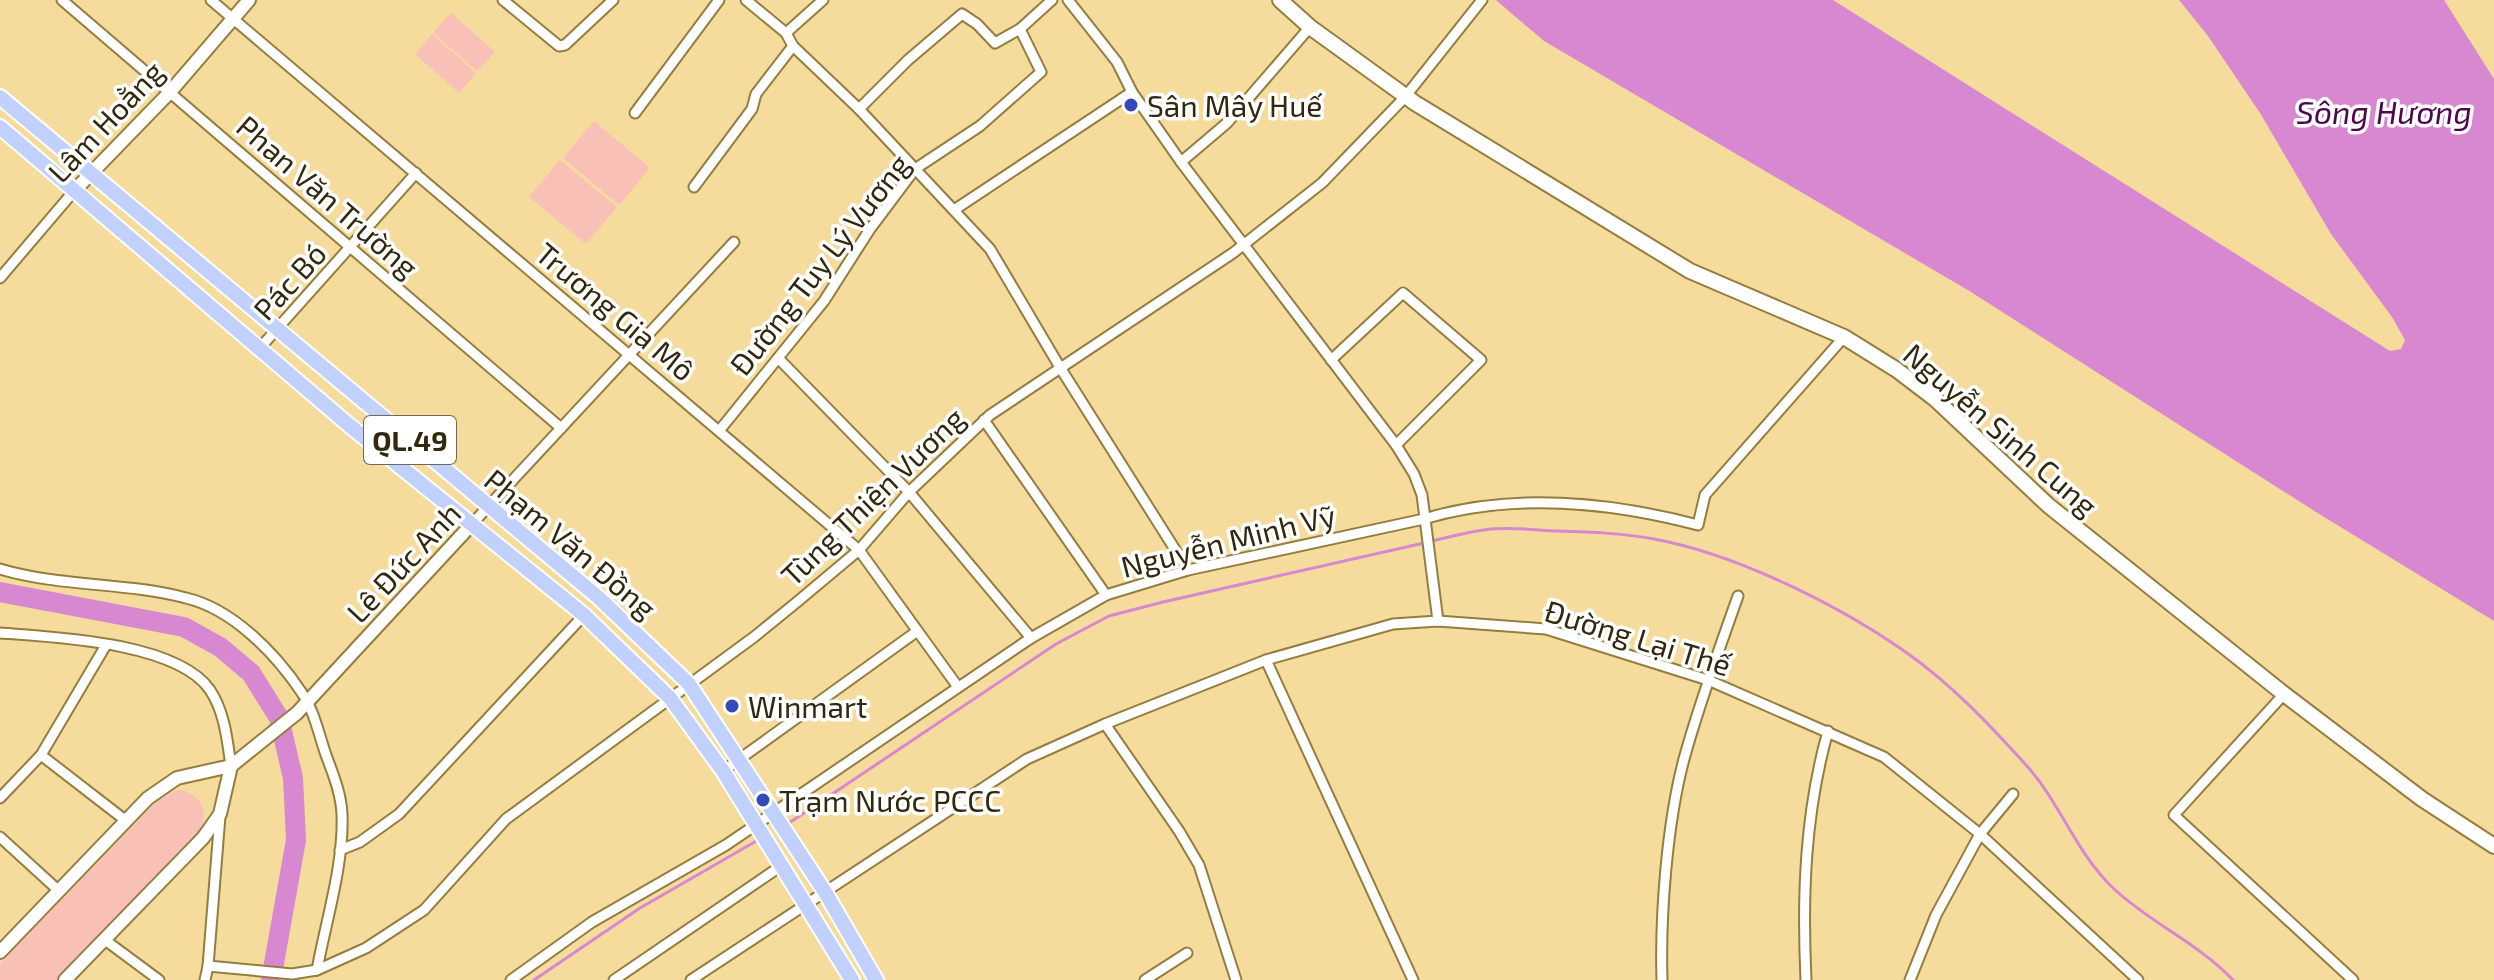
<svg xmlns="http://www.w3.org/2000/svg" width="2494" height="980" viewBox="0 0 2494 980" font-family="'Exo 2',sans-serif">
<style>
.grass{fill:#f9c0b7}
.water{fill:#d788d0}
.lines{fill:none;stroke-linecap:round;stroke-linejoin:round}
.stream{stroke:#d788d0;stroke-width:3}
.river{stroke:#d788d0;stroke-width:20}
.minor-casing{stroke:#947d3f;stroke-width:13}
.tertiary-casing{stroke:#947d3f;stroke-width:16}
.secondary-casing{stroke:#947d3f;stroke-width:18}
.primary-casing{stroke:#fff;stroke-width:18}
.minor{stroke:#fff;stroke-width:9}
.tertiary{stroke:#fff;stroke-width:12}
.secondary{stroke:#fff;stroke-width:14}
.primary{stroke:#c2d1fb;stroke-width:14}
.poi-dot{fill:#344abb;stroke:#fff;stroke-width:3}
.labels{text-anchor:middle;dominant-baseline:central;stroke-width:7;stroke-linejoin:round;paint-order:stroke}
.shield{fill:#fff;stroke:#6f6856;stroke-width:2}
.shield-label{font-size:28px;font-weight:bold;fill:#31280e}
.poi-label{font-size:30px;fill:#31280e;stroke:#fff;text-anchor:start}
.street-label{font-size:30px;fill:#31280e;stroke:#fff}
.water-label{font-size:32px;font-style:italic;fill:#4f064d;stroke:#fff}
</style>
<rect width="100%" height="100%" fill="#f5dc9c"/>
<g class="grass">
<polygon points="451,13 495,52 477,71 433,33"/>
<polygon points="432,34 476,73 459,93 415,54"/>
<polygon points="594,121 650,168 619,205 563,158"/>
<polygon points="560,160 617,207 586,244 529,197"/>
<path d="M 177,790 C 201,792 210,813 199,833 L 57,980 L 0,980 L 0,964 L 157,801 Z"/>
</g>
<polygon class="water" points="1496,0 1833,0 2390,351 2401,349 2405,340 2392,317 2331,234 2260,113 2208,36 2179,0 2444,0 2494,79 2494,621 2316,512 1971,292 1544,41"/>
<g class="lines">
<g class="stream">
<path d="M 1431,541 C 1451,537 1471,531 1491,529 C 1512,527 1536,530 1557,531 C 1590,532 1622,533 1654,539 C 1736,554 1839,605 1907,653 C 1951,684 1990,725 2026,765 C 2060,802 2076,853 2113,888 C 2150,923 2198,943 2233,980"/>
<polyline points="786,825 1056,644 1109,616 1163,602 1424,543"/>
<polyline points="534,980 640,908 758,840"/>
</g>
<polyline class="river" points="0,592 184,627 220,647 251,673 279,718 293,778 296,840 271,980"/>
<g class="minor-casing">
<g id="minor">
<polyline points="62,0 561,428"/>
<polyline points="211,0 859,550 958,687"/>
<polyline points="503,0 559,46 565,45 613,0"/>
<polyline points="746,0 786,33 793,46 859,109 990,249 1061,369 1188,570"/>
<polyline points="1068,0 1117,62 1132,92 1181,162 1396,445 1414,474 1422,495 1438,621"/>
<polyline points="786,33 823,0"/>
<polyline points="859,109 908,60 962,14 977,24 995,43 1020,29 1052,0"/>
<polyline points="635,113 719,0"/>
<polyline points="1181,162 1227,123 1310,27"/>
<polyline points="694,187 752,109 756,94 793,46"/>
<polyline points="954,210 1132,92"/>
<polyline points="0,278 74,191"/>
<polyline points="259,349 416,173"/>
<polyline points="778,358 909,492 1031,638"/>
<polyline points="1331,360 1403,293 1481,360 1396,445"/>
<polyline points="984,420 1106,595"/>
<polyline points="719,431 824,301 870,229 915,169 980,126 1041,72 1020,29"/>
<polyline points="471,525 734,242"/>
<path d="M 0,569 C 60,587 126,582 186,598 C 233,609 276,654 302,693 C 314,710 319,735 326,755 C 333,774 341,793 342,814 C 344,865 326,920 317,970"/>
<path d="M 0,633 C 54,637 177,642 210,690 C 225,713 227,739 231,766"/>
<polyline points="1266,660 1413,980"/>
<polyline points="2284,694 2174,815 2353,980"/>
<polyline points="1105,724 1179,831 1199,865 1236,980"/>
<polyline points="41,755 125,820"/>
<polyline points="723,771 916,632"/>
<polyline points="0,798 41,755 106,645"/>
<polyline points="0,837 58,890"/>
<polyline points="340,850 360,842 399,814 584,615"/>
<polyline points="105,940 159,980"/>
<polyline points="208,966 292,974 317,970 366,948 424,910 506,819 754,637 797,602 859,550 909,492 990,415 1233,253 1322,183 1405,97 1482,0"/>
<polyline points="205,980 208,966 220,816"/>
<path d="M 511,980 L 592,922 L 726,845 L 1031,638 L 1106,595 L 1188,570 L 1424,519 C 1512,492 1611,502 1698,525 L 1705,495 L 1844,337"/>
<polyline points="614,980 781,866"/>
<polyline points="691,980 1027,759 1105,724 1266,660 1393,624 1438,621 1546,629 1708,680 1884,757 1980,834 2138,980"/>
<polyline points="1145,980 1187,953"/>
<path d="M 1662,980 C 1660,915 1667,823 1684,759 C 1699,704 1719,650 1738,596"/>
<path d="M 1806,980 C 1802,895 1805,813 1828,731"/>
<polyline points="1910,980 1936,915 1980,834 2013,794"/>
</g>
</g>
<g class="tertiary-casing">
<g id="tertiary">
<polyline points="74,191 170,92 249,0"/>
<polyline points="0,952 148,798 177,778 231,766 297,713 471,525"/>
<polyline points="65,980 203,838 220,814 231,766"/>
</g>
</g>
<g class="secondary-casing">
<polyline id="secondary" points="1280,0 1310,27 1415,103 1690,271 1844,337 1897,370 1935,399 2049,506 2284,694 2422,799 2494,846"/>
</g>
<g class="primary-casing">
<g id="primary">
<polyline points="0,97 599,598 689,684 825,892 876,980"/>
<polyline points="0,127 350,426 584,615 670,698 723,771 852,980"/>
</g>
</g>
<use href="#minor" class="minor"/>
<use href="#tertiary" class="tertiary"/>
<use href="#secondary" class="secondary"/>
<use href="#primary" class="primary"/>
</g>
<g class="poi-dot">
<circle cx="1131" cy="105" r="8"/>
<circle cx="732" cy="706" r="8"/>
<circle cx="763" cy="800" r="8"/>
</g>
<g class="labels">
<rect class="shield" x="364" y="416" width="92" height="48" rx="6"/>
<g class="shield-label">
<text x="410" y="440">QL.49</text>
</g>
<g class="poi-label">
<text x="1147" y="105">Sân Mây Huế</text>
<text x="748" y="706">Winmart</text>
<text x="779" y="800">Trạm Nước PCCC</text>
</g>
<g class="street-label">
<text transform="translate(105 121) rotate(-47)">Lâm Hoằng</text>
<text transform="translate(328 196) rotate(41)">Phan Văn Trường</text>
<text transform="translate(819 264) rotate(-52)">Đường Tuy Lý Vương</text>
<text transform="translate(289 281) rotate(-48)">Pác Bó</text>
<text transform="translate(616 311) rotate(40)">Trương Gia Mô</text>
<text transform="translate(2001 429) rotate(41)">Nguyễn Sinh Cung</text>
<text transform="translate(872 496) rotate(-44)">Tùng Thiện Vương</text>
<text transform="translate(1228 540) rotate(-14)">Nguyễn Minh Vỹ</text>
<text transform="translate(571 543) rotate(40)">Phạm Văn Đồng</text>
<text transform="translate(403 562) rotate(-47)">Lê Đức Anh</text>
<text transform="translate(1638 637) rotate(17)">Đường Lại Thế</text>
</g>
<g class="water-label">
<text x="2384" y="111">Sông Hương</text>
</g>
</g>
</svg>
